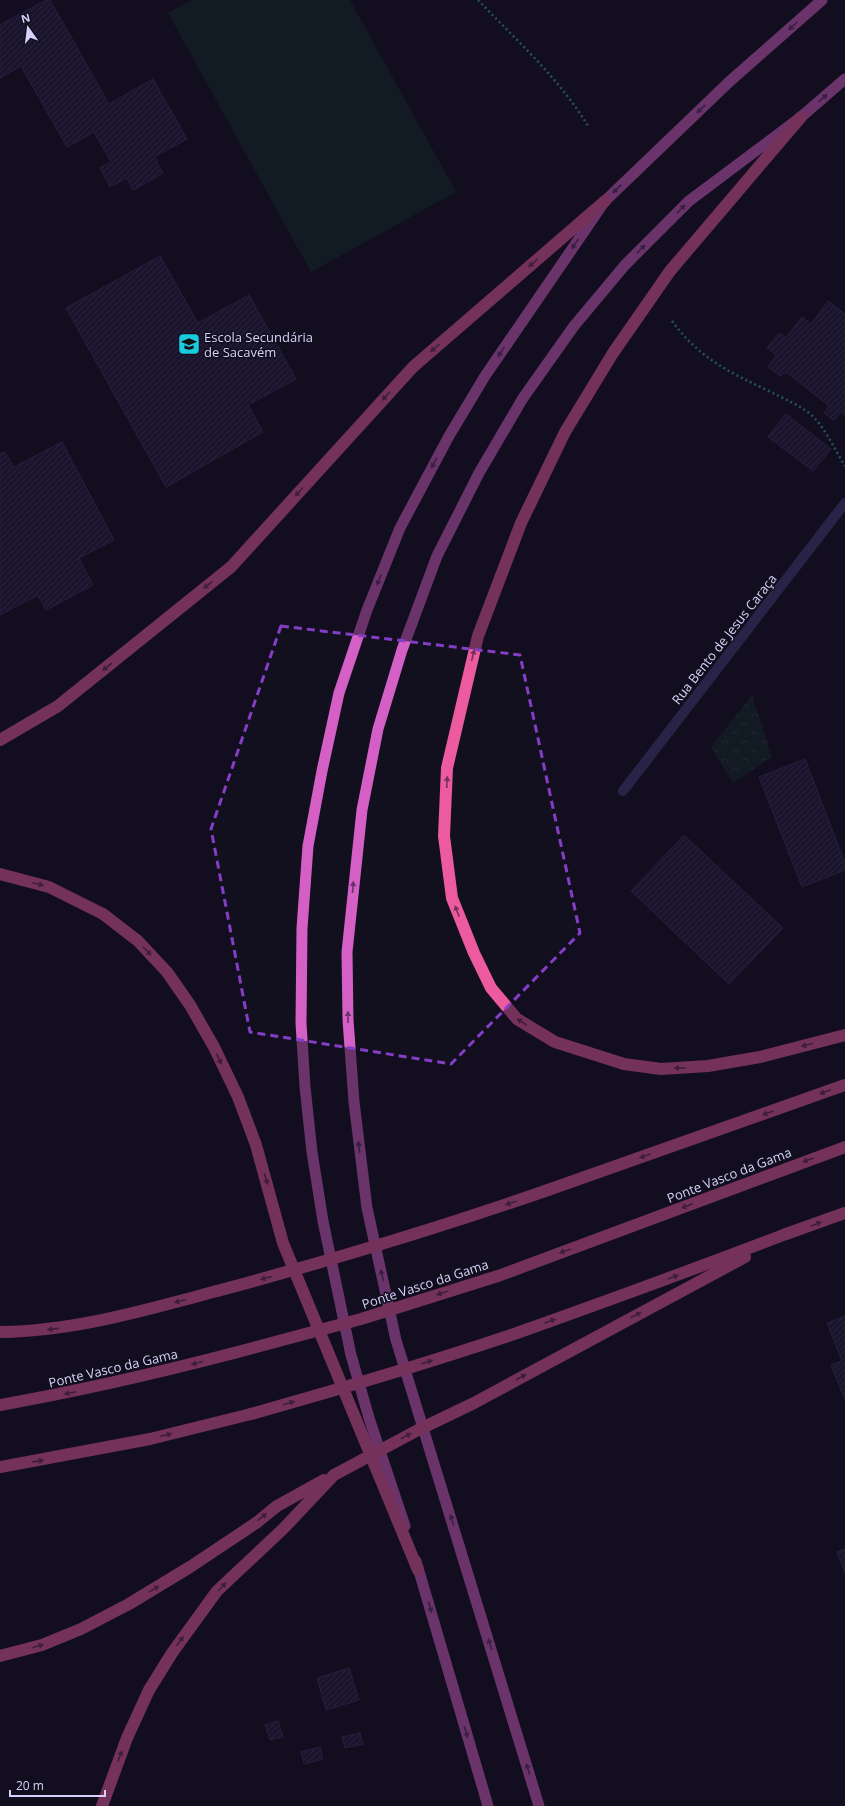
<svg xmlns="http://www.w3.org/2000/svg" width="845" height="1806" viewBox="0 0 845 1806" font-family="'Open Sans',sans-serif">
<style>
.park{fill:url(#park-crowns)}
.garden{fill:#132828}
.building{fill:url(#building-hatch);stroke:#3d3267}
.lines{fill:none;stroke-linecap:round;stroke-linejoin:round}
.path{stroke:#3ba59f;stroke-width:2.5;stroke-dasharray:2 3;stroke-linecap:butt}
.minor{stroke:#423f79;stroke-width:10}
.trunk{stroke:#d460c6;stroke-width:11}
.motorway{stroke:#ec5ba0;stroke-width:12}
.motorway-bridge{stroke:#ec5ba0;stroke-width:12}
.oneway{fill:#69336a}
.oneway2{fill:#743159}
.marked{fill:none;stroke:#843dc5;stroke-width:3;stroke-dasharray:8 5;stroke-linejoin:round}
.labels{text-anchor:middle;dominant-baseline:central;stroke-width:3;stroke-linejoin:round;paint-order:stroke}
.poi-label{font-size:13px;fill:#d7d2fa;stroke:#120f1f;text-anchor:start}
.street-label{font-size:13px;fill:#d7d2fa;stroke:#120f1f}
</style>
<defs>
<pattern id="park-crowns" width="20" height="18" patternUnits="userSpaceOnUse"><rect width="20" height="18" fill="#132828"/><path d="M2 6a3 3 0 1 1 6 0M12 15a3 3 0 1 1 6 0" fill="none" stroke="#354648"/></pattern>
<pattern id="building-hatch" width="6" height="6" patternUnits="userSpaceOnUse"><rect width="6" height="6" fill="#241d3e"/><path d="M-1 1l2-2M0 6l6-6M5 7l2-2" fill="none" stroke="#433d5b"/></pattern>
</defs>
<rect width="100%" height="100%" fill="#120f1f"/>
<polygon class="park" points="752,695 772,757 733,783 711,747"/>
<polygon class="garden" points="192,0 350,0 456,192 311,272 168,13"/>
<g class="building">
<polygon points="46,0 50,0 109,104 153,79 187,139 154,157 163,173 133,190 127,178 110,187 100,168 111,162 94,132 67,147 21,66 0,78 0,25"/>
<polygon points="160,256 198,323 249,295 296,379 248,405 263,432 166,487 66,308"/>
<polygon points="828,301 845,314 845,416 841,412 834,420 824,413 829,406 786,372 780,376 768,367 776,355 767,348 779,333 786,338 802,317 811,324"/>
<polygon points="786,414 831,449 813,471 768,437"/>
<polygon points="62,442 114,540 79,558 93,585 46,610 38,595 0,615 0,454 5,452 14,467"/>
<polygon points="805,759 845,863 845,870 802,887 759,777"/>
<polygon points="684,835 783,928 729,984 631,891"/>
<polygon points="845,1316 845,1400 831,1365 842,1361 827,1323"/>
<polygon points="845,1549 845,1573 837,1552"/>
<polygon points="349,1668 359,1700 326,1710 317,1678"/>
<polygon points="278,1721 283,1737 270,1740 265,1725"/>
<polygon points="360,1733 363,1744 345,1748 342,1737"/>
<polygon points="320,1747 323,1759 304,1764 301,1752"/>
</g>
<g class="lines">
<g class="path">
<path d="M 478,0 C 516,40 559,78 588,126"/>
<path d="M 672,321 C 698,357 730,373 769,391 C 784,399 796,403 809,413 C 825,426 834,449 845,466"/>
</g>
<polyline class="minor" points="623,791 845,503"/>
<g class="trunk">
<polyline points="405,1526 369,1418 351,1355 323,1221 312,1152 305,1087 301,1023 302,928 308,846 322,771 339,693 367,610 400,528 449,436 485,376 605,201 729,82 822,0"/>
<polyline points="416,1561 488,1806"/>
<polyline points="539,1806 396,1340 367,1208 354,1102 348,1020 347,952 362,810 378,729 402,650 437,556 479,473 523,398 574,326 625,265 689,201 801,117 845,79"/>
</g>
<g class="motorway">
<polyline points="801,117 670,271 613,353 565,432 521,523 478,636 447,768 444,836 452,898 474,953 491,988 517,1019 555,1042 624,1064 661,1069 708,1066 760,1057 845,1035"/>
<polyline points="0,740 58,706 231,567 413,367 605,201"/>
<polyline points="0,874 49,887 103,914 138,941 167,972 190,1005 214,1047 238,1097 256,1145 283,1243 418,1570"/>
<polyline points="548,1190 845,1085"/>
<polyline points="786,1234 845,1213"/>
<path d="M 0,1332 C 74,1331 146,1310 217,1291"/>
<path d="M 0,1405 C 79,1391 157,1373 234,1353"/>
<polyline points="0,1467 150,1439 251,1414"/>
<polyline points="0,1656 42,1645 81,1629 129,1604 190,1567 256,1523 277,1506 324,1480"/>
<polyline points="102,1806 127,1738 149,1690 172,1653 217,1591 283,1529 334,1475"/>
</g>
<g class="motorway-bridge">
<path d="M 217,1291 C 329,1261 439,1228 548,1190"/>
<polyline points="234,1353 361,1319 498,1276 845,1147"/>
<path d="M 251,1414 C 340,1389 429,1363 517,1333 C 607,1301 697,1268 786,1234"/>
<polyline points="334,1475 418,1430 474,1403 745,1257"/>
</g>
</g>
<defs><path id="oneway-solid" d="M-6-.8H1V-3.2L6.5 0L1 3.2V.8H-6Z"/></defs>
<g class="oneway">
<use href="#oneway-solid" transform="translate(793 26) rotate(138)"/>
<use href="#oneway-solid" transform="translate(823 98) rotate(-41)"/>
<use href="#oneway-solid" transform="translate(701 109) rotate(137)"/>
<use href="#oneway-solid" transform="translate(617 189) rotate(136)"/>
<use href="#oneway-solid" transform="translate(681 209) rotate(-45)"/>
<use href="#oneway-solid" transform="translate(575 244) rotate(124)"/>
<use href="#oneway-solid" transform="translate(641 249) rotate(-45)"/>
<use href="#oneway-solid" transform="translate(501 352) rotate(124)"/>
<use href="#oneway-solid" transform="translate(434 463) rotate(118)"/>
<use href="#oneway-solid" transform="translate(379 580) rotate(112)"/>
<use href="#oneway-solid" transform="translate(353 887) rotate(-85)"/>
<use href="#oneway-solid" transform="translate(348 1017) rotate(-91)"/>
<use href="#oneway-solid" transform="translate(359 1147) rotate(-96)"/>
<use href="#oneway-solid" transform="translate(382 1275) rotate(-103)"/>
<use href="#oneway-solid" transform="translate(452 1520) rotate(-107)"/>
<use href="#oneway-solid" transform="translate(430 1607) rotate(73)"/>
<use href="#oneway-solid" transform="translate(490 1644) rotate(-107)"/>
<use href="#oneway-solid" transform="translate(466 1732) rotate(73)"/>
<use href="#oneway-solid" transform="translate(528 1769) rotate(-107)"/>
</g>
<g class="oneway2">
<use href="#oneway-solid" transform="translate(533 263) rotate(139)"/>
<use href="#oneway-solid" transform="translate(435 348) rotate(139)"/>
<use href="#oneway-solid" transform="translate(386 396) rotate(132)"/>
<use href="#oneway-solid" transform="translate(299 492) rotate(132)"/>
<use href="#oneway-solid" transform="translate(208 585) rotate(141)"/>
<use href="#oneway-solid" transform="translate(473 655) rotate(-77)"/>
<use href="#oneway-solid" transform="translate(107 667) rotate(141)"/>
<use href="#oneway-solid" transform="translate(447 782) rotate(-87)"/>
<use href="#oneway-solid" transform="translate(38 884) rotate(15)"/>
<use href="#oneway-solid" transform="translate(457 911) rotate(-111)"/>
<use href="#oneway-solid" transform="translate(147 951) rotate(46)"/>
<use href="#oneway-solid" transform="translate(522 1022) rotate(-146)"/>
<use href="#oneway-solid" transform="translate(807 1045) rotate(166)"/>
<use href="#oneway-solid" transform="translate(219 1059) rotate(64)"/>
<use href="#oneway-solid" transform="translate(680 1068) rotate(177)"/>
<use href="#oneway-solid" transform="translate(825 1092) rotate(159)"/>
<use href="#oneway-solid" transform="translate(768 1113) rotate(161)"/>
<use href="#oneway-solid" transform="translate(645 1156) rotate(161)"/>
<use href="#oneway-solid" transform="translate(808 1160) rotate(160)"/>
<use href="#oneway-solid" transform="translate(266 1179) rotate(74)"/>
<use href="#oneway-solid" transform="translate(511 1203) rotate(161)"/>
<use href="#oneway-solid" transform="translate(687 1206) rotate(159)"/>
<use href="#oneway-solid" transform="translate(816 1224) rotate(-21)"/>
<use href="#oneway-solid" transform="translate(565 1251) rotate(160)"/>
<use href="#oneway-solid" transform="translate(673 1277) rotate(-21)"/>
<use href="#oneway-solid" transform="translate(266 1278) rotate(165)"/>
<use href="#oneway-solid" transform="translate(442 1293) rotate(162)"/>
<use href="#oneway-solid" transform="translate(180 1301) rotate(165)"/>
<use href="#oneway-solid" transform="translate(636 1315) rotate(-28)"/>
<use href="#oneway-solid" transform="translate(550 1321) rotate(-19)"/>
<use href="#oneway-solid" transform="translate(53 1329) rotate(174)"/>
<use href="#oneway-solid" transform="translate(427 1362) rotate(-18)"/>
<use href="#oneway-solid" transform="translate(197 1363) rotate(165)"/>
<use href="#oneway-solid" transform="translate(521 1377) rotate(-28)"/>
<use href="#oneway-solid" transform="translate(70 1393) rotate(169)"/>
<use href="#oneway-solid" transform="translate(289 1403) rotate(-16)"/>
<use href="#oneway-solid" transform="translate(166 1435) rotate(-14)"/>
<use href="#oneway-solid" transform="translate(406 1436) rotate(-28)"/>
<use href="#oneway-solid" transform="translate(38 1461) rotate(-9)"/>
<use href="#oneway-solid" transform="translate(262 1517) rotate(-38)"/>
<use href="#oneway-solid" transform="translate(222 1587) rotate(-46)"/>
<use href="#oneway-solid" transform="translate(154 1589) rotate(-31)"/>
<use href="#oneway-solid" transform="translate(180 1641) rotate(-54)"/>
<use href="#oneway-solid" transform="translate(38 1646) rotate(-16)"/>
<use href="#oneway-solid" transform="translate(120 1756) rotate(-69)"/>
</g>
<path d="M0 0H845V1806H0ZM 281,626 L 520,655 L 580,933 L 451,1064 L 250,1032 L 211,829 Z" fill="#120f1f" fill-opacity=".55" fill-rule="evenodd"/>
<path class="marked" d="M 281,626 L 520,655 L 580,933 L 451,1064 L 250,1032 L 211,829 Z"/>
<defs>
<g id="school-square" transform="scale(1.15)"><rect x="-9" y="-9" width="18" height="18" rx="4" fill="#1acade" stroke="#120f1f"/><path d="M0-5L7-2L0 1L-7-2ZM-4 1L0 2.5L4 1V4Q0 6-4 4Z" fill="#111"/></g>
</defs>
<g fill-rule="evenodd">
<use href="#school-square" x="189" y="344"/>
</g>
<g class="labels">
<g class="poi-label">
<text x="204" y="337">Escola Secundária<tspan x="204" dy="15">de Sacavém</tspan></text>
</g>
<g class="street-label">
<text transform="translate(724 639) rotate(-52)">Rua Bento de Jesus Caraça</text>
<text transform="translate(729 1175) rotate(-21)">Ponte Vasco da Gama</text>
<text transform="translate(425 1284) rotate(-18)">Ponte Vasco da Gama</text>
<text transform="translate(113 1368) rotate(-13)">Ponte Vasco da Gama</text>
</g>
</g>
<g transform="translate(28 28) rotate(346)" stroke="#120f1f" stroke-width="3" paint-order="stroke">
<path d="M0-3L7 15L0 10L-7 15Z" fill="#d7d2fa"/>
<text y="-6" font-size="11" font-weight="bold" text-anchor="middle" fill="#d7d2fa">N</text>
</g>
<path d="M10 1790v6h95v-6" fill="none" stroke="#d7d2fa" stroke-width="2"/>
<text x="16" y="1790" font-size="12" fill="#d7d2fa" stroke="#120f1f" stroke-width="3" paint-order="stroke">20 m</text>
</svg>
